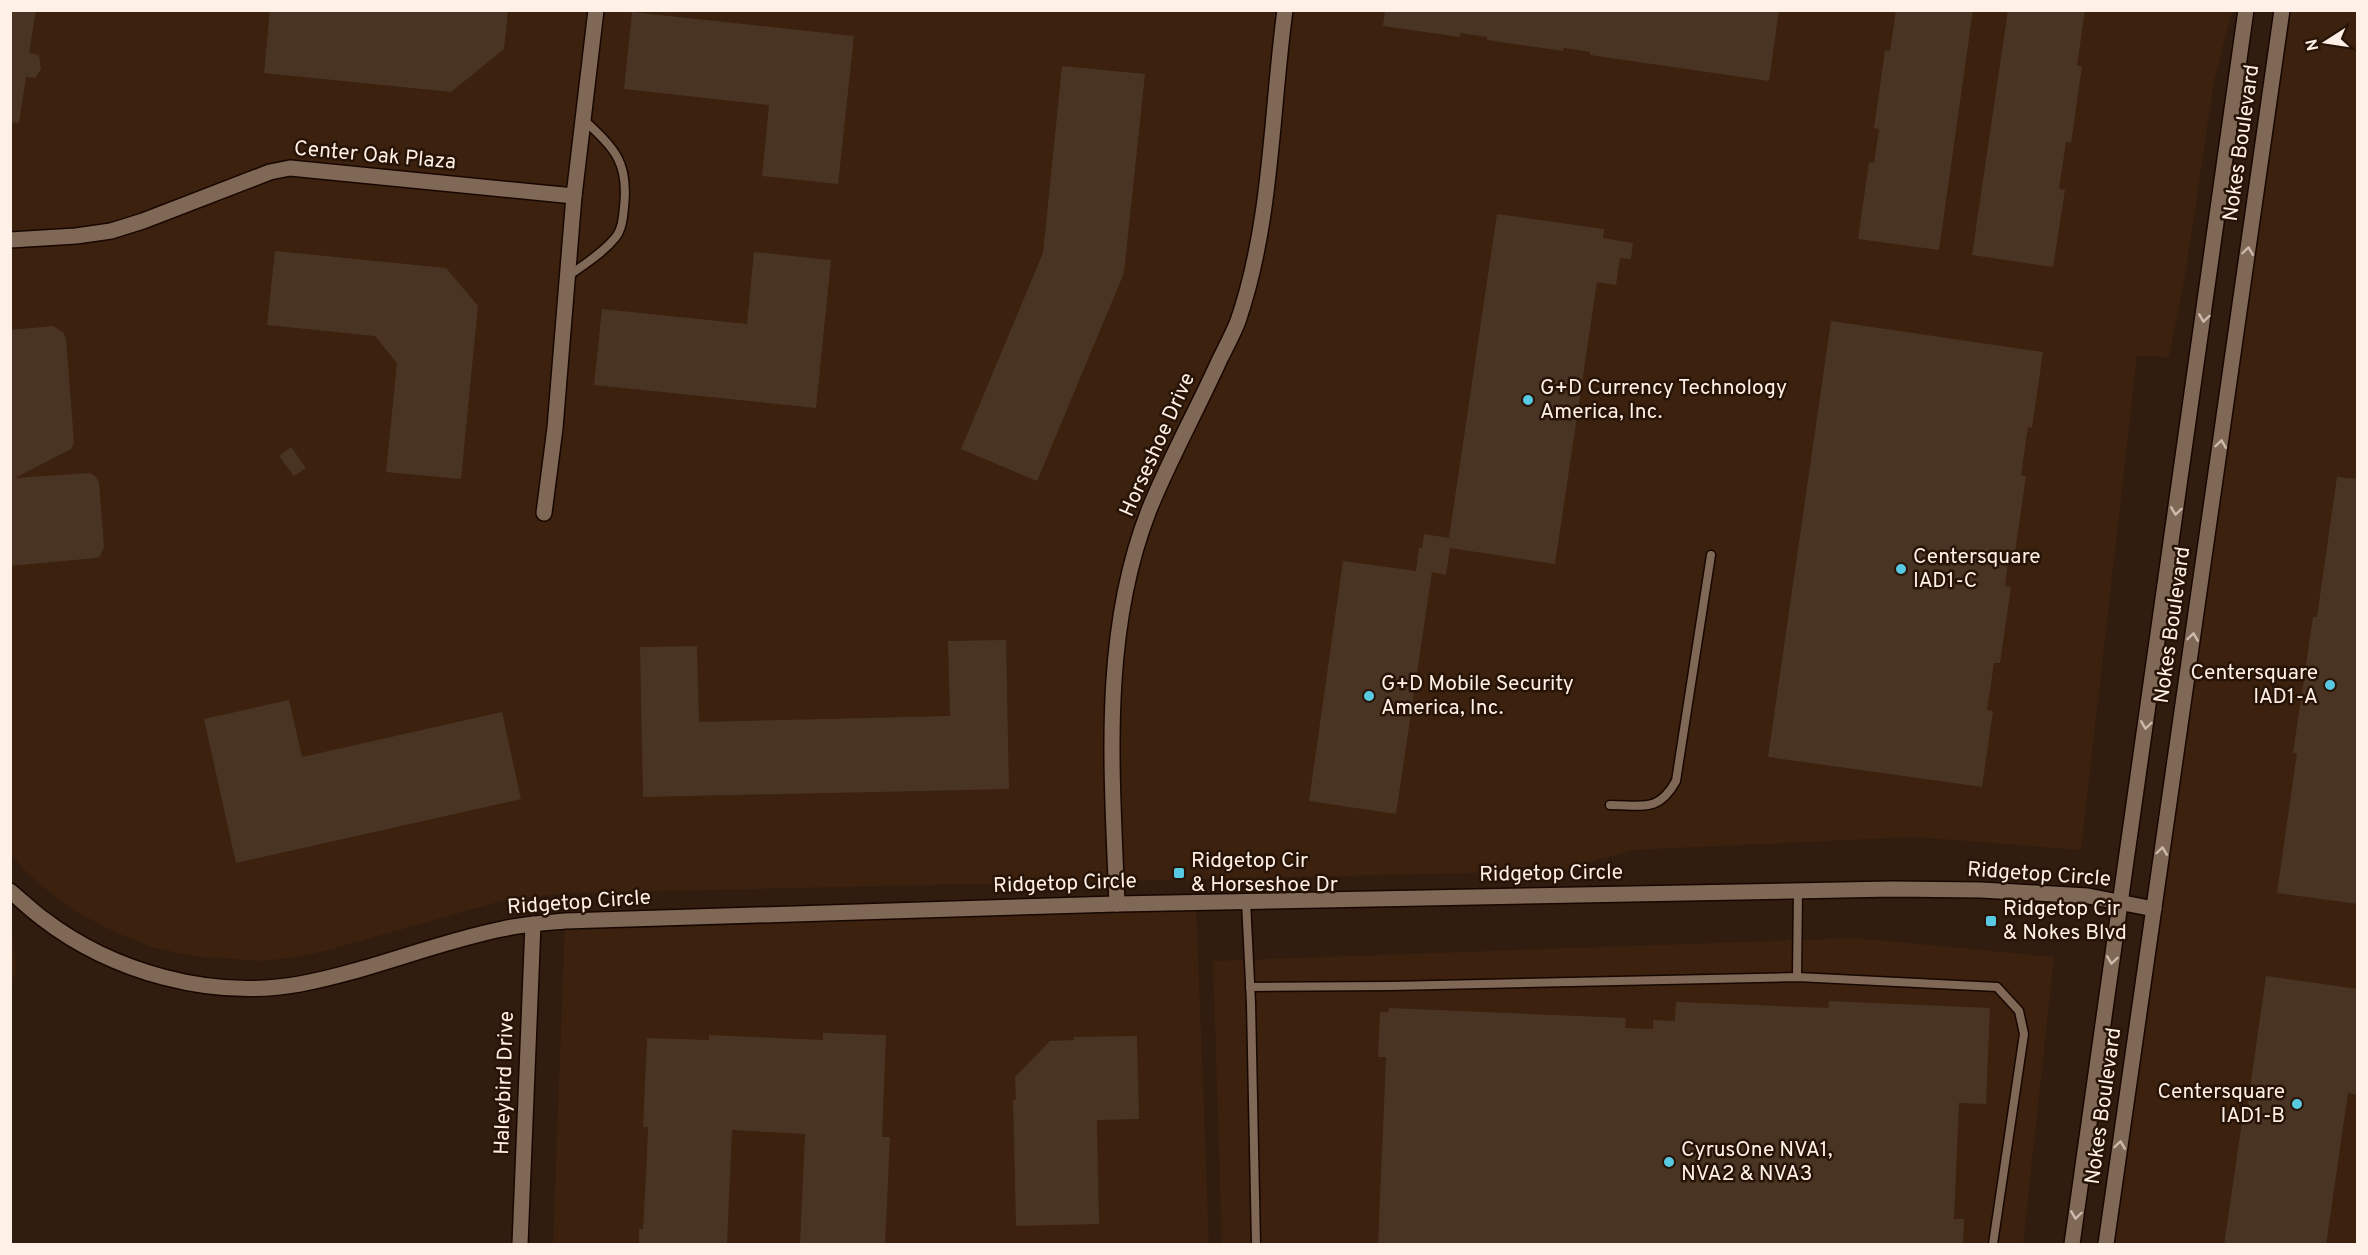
<svg xmlns="http://www.w3.org/2000/svg" width="2368" height="1255" viewBox="0 0 2368 1255" font-family="Overpass,sans-serif">
<style>
.built{fill:#3b210e}
.building{fill:#493424}
.lines{fill:none;stroke-linecap:round;stroke-linejoin:round}
.lane-casing{stroke:#180700;stroke-width:11}
.street-casing{stroke:#180700;stroke-width:18}
.secondary-casing{stroke:#180700;stroke-width:18}
.lane{stroke:#806857;stroke-width:8}
.street{stroke:#806857;stroke-width:15}
.secondary{stroke:#806857;stroke-width:15}
.oneway{stroke:#ccbaad}
.poi-dot{fill:#58c9e3;stroke:#271406;stroke-width:2}
.labels{text-anchor:middle;dominant-baseline:central;stroke-width:5;stroke-linejoin:round;paint-order:stroke}
.street-label{font-size:21px;fill:#fff0e7;stroke:#271406}
.poi-label{font-size:21px;fill:#fff0e7;stroke:#271406;text-anchor:start}
</style>
<rect width="100%" height="100%" fill="#311d0f"/>
<g class="built">
<polygon points="10,11 2232,11 2214,82 2184,282 2169,357 2137,356 2081,850 1915,837 1632,850 1560,871 571,893 508,899 332,949 299,957 261,961 193,956 155,948 117,933 80,914 53,895 27,873 11,854"/>
<polygon points="2282,11 2357,11 2357,1244 2106,1244"/>
<polygon points="1196,902 1209,1244 553,1244 565,921"/>
<polygon points="11,922 16,968 11,992 10,992"/>
<polygon points="1855,938 2054,957 2023,1244 1222,1244 1213,961"/>
</g>
<g class="building">
<polygon points="10,10 36,10 29,53 39,55 41,69 35,78 26,77 19,123 10,122"/>
<polygon points="270,10 508,10 504,49 451,92 264,73"/>
<polygon points="1385,10 1779,10 1769,81 1590,55 1590,52 1564,48 1563,51 1487,40 1487,37 1460,33 1460,37 1383,26"/>
<polygon points="1896,10 1973,10 1939,250 1858,239 1869,162 1874,163 1879,129 1874,128 1885,51 1890,51"/>
<polygon points="2008,10 2085,10 2077,66 2082,66 2071,143 2066,142 2059,189 2065,190 2053,267 1972,255"/>
<polygon points="632,12 854,36 838,184 762,176 769,105 624,89"/>
<polygon points="1062,66 1145,74 1124,273 1037,481 961,449 1043,253"/>
<polygon points="1497,214 1604,229 1603,238 1633,243 1631,259 1620,258 1616,285 1597,282 1555,564 1450,548 1446,575 1432,572 1396,814 1309,801 1343,561 1416,571 1419,548 1422,548 1424,534 1449,538"/>
<polygon points="275,251 446,268 478,306 461,479 386,472 397,363 375,336 267,325"/>
<polygon points="754,252 831,260 816,408 594,385 602,309 747,324"/>
<polygon points="1831,321 2043,352 2032,428 2028,427 2021,475 2026,476 2015,552 2009,552 2005,586 2011,587 2000,663 1994,663 1987,710 1993,711 1982,787 1768,757"/>
<polygon points="53,326 63,332 66,339 74,443 71,449 15,478 90,473 96,477 99,483 104,547 100,556 96,558 10,566 10,330"/>
<polygon points="291,447 306,468 294,476 279,456"/>
<polygon points="2337,477 2358,479 2358,904 2277,893 2297,753 2293,753 2313,617 2317,617"/>
<polygon points="1006,640 1009,789 643,797 640,647 697,646 699,722 950,716 948,641"/>
<polygon points="289,700 302,757 502,712 521,799 236,863 204,719"/>
<polygon points="2266,976 2358,989 2358,1095 2348,1093 2326,1245 2224,1245 2243,1115 2246,1116"/>
<polygon points="1829,1001 1990,1008 1986,1104 1959,1103 1954,1219 1964,1219 1963,1245 1378,1245 1386,1057 1378,1057 1380,1012 1388,1012 1389,1008 1626,1018 1625,1028 1653,1029 1653,1020 1675,1021 1676,1002 1828,1008"/>
<polygon points="823,1033 886,1035 882,1137 890,1137 885,1245 800,1245 805,1134 732,1130 727,1245 639,1245 639,1229 643,1229 646,1176 648,1127 643,1127 647,1038 709,1040 709,1035 823,1040"/>
<polygon points="1137,1036 1139,1119 1097,1120 1099,1224 1016,1226 1013,1100 1016,1100 1015,1077 1050,1041 1074,1040 1074,1037"/>
</g>
<g class="lines">
<g class="lane-casing">
<g id="lane">
<path d="M 567,277 C 583,265 602,254 615,238 C 622,230 623,218 624,207 C 629,162 615,149 583,119"/>
<path d="M 1610,805 C 1643,805 1658,813 1676,781 L 1711,555"/>
<polyline points="1246,901 1251,1003 1256,1244"/>
<polyline points="1797,977 1798,891"/>
<polyline points="1250,987 1391,986 1797,977 1997,987 2019,1011 2024,1034 1993,1244"/>
</g>
</g>
<g class="street-casing">
<g id="street">
<polyline points="10,240 76,236 111,231 143,221 270,172 290,168 574,196"/>
<polyline points="544,513 555,428 574,196 596,10"/>
</g>
</g>
<g class="secondary-casing">
<g id="secondary">
<path d="M 10,891 C 21,900 31,910 42,918 C 112,972 211,1000 300,984 C 369,971 434,943 502,929 C 523,924 544,923 565,921 L 1117,904 L 1892,889 L 1981,890 L 2088,896 L 2154,909"/>
<path d="M 1117,904 C 1112,772 1100,635 1149,510 C 1170,458 1197,410 1220,359 C 1226,347 1233,334 1238,321 C 1272,222 1271,113 1285,10"/>
<polyline points="520,1244 533,924"/>
<polyline points="2072,1244 2246,10"/>
<polyline points="2106,1244 2282,10"/>
</g>
</g>
<use href="#lane" class="lane"/>
<use href="#street" class="street"/>
<use href="#secondary" class="secondary"/>
</g>
<defs><path id="oneway-chevron" d="M-2-3.5L2.5 0L-2 3.5" fill="none" stroke-width="1.6" stroke-linecap="round" stroke-linejoin="round" transform="scale(1.5)"/></defs>
<g class="oneway">
<use href="#oneway-chevron" transform="translate(2248 251) rotate(-82)"/>
<use href="#oneway-chevron" transform="translate(2204 318) rotate(98)"/>
<use href="#oneway-chevron" transform="translate(2221 444) rotate(-82)"/>
<use href="#oneway-chevron" transform="translate(2176 511) rotate(98)"/>
<use href="#oneway-chevron" transform="translate(2193 637) rotate(-82)"/>
<use href="#oneway-chevron" transform="translate(2146 725) rotate(98)"/>
<use href="#oneway-chevron" transform="translate(2162 851) rotate(-82)"/>
<use href="#oneway-chevron" transform="translate(2112 960) rotate(98)"/>
<use href="#oneway-chevron" transform="translate(2120 1145) rotate(-82)"/>
<use href="#oneway-chevron" transform="translate(2076 1215) rotate(98)"/>
</g>
<g class="poi-dot">
<circle cx="1528" cy="400" r="6"/>
<circle cx="1901" cy="569" r="6"/>
<circle cx="2330" cy="685" r="6"/>
<circle cx="1369" cy="696" r="6"/>
<rect x="1173" y="867" width="12" height="12" rx="3"/>
<rect x="1985" y="915" width="12" height="12" rx="3"/>
<circle cx="2297" cy="1104" r="6"/>
<circle cx="1669" cy="1162" r="6"/>
</g>
<g class="labels">
<g class="street-label">
<text transform="translate(2242 143) rotate(-82)">Nokes Boulevard</text>
<text transform="translate(375 156) rotate(5)">Center Oak Plaza</text>
<text transform="translate(1158 445) rotate(-66)">Horseshoe Drive</text>
<text transform="translate(2173 625) rotate(-82)">Nokes Boulevard</text>
<text transform="translate(1551 874) rotate(-1)">Ridgetop Circle</text>
<text transform="translate(2039 875) rotate(4)">Ridgetop Circle</text>
<text transform="translate(1065 884) rotate(-2)">Ridgetop Circle</text>
<text transform="translate(579 903) rotate(-4)">Ridgetop Circle</text>
<text transform="translate(505 1083) rotate(-88)">Haleybird Drive</text>
<text transform="translate(2104 1106) rotate(-82)">Nokes Boulevard</text>
</g>
<g class="poi-label">
<text x="1540" y="388">G+D Currency Technology<tspan x="1540" dy="24">America, Inc.</tspan></text>
<text x="1913" y="557">Centersquare<tspan x="1913" dy="24">IAD1-C</tspan></text>
<text x="2318" y="673" text-anchor="end">Centersquare<tspan x="2318" dy="24">IAD1-A</tspan></text>
<text x="1381" y="684">G+D Mobile Security<tspan x="1381" dy="24">America, Inc.</tspan></text>
<text x="1191" y="861">Ridgetop Cir<tspan x="1191" dy="24">&amp; Horseshoe Dr</tspan></text>
<text x="2003" y="909">Ridgetop Cir<tspan x="2003" dy="24">&amp; Nokes Blvd</tspan></text>
<text x="2285" y="1092" text-anchor="end">Centersquare<tspan x="2285" dy="24">IAD1-B</tspan></text>
<text x="1681" y="1150">CyrusOne NVA1,<tspan x="1681" dy="24">NVA2 &amp; NVA3</tspan></text>
</g>
</g>
<rect width="2368" height="1255" fill="none" stroke="#fff0e7" stroke-width="24"/>
<g transform="translate(2326 42) rotate(258)" stroke="#271406" stroke-width="4.5" paint-order="stroke">
<path d="M0-4.5L10 22L0 15L-10 22Z" fill="#fff0e7"/>
<text y="-9" font-size="16" font-weight="bold" text-anchor="middle" fill="#fff0e7">N</text>
</g>
</svg>
